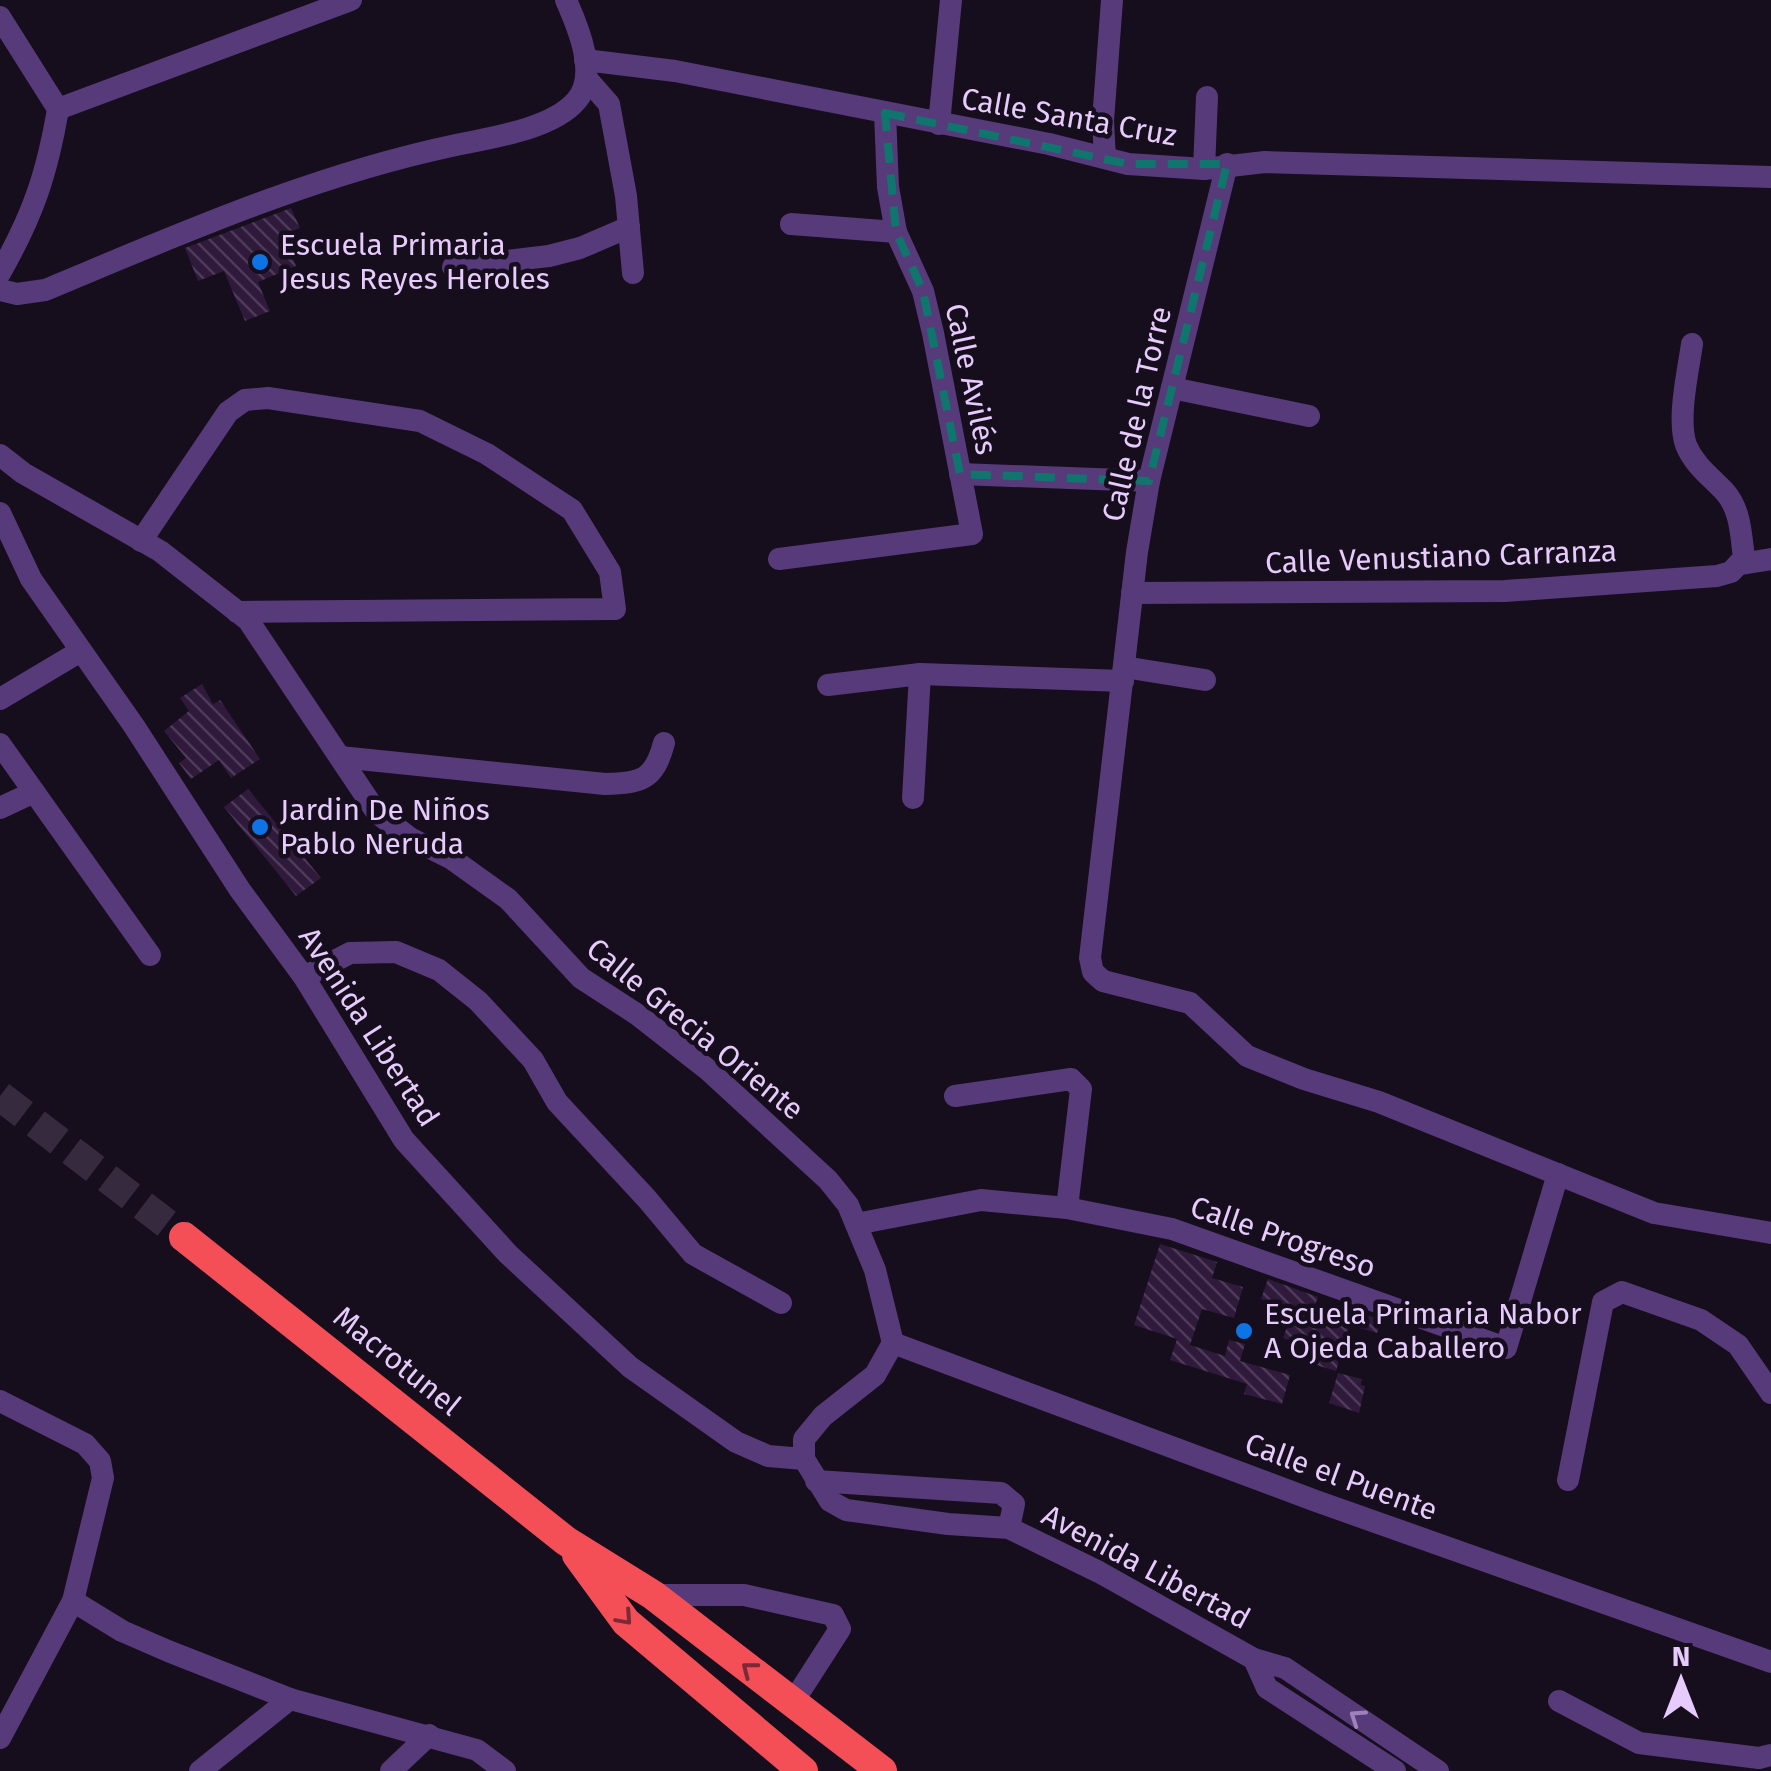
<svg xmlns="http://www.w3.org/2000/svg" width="1771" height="1771" viewBox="0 0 1771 1771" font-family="'Fira Sans',sans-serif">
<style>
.building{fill:url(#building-back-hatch)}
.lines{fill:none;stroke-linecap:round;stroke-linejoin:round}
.highway-tunnel{stroke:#352a3e;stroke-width:30;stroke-dasharray:30 15;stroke-linecap:butt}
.minor{stroke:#573a79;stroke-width:22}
.highway{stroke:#f44e57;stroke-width:30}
.oneway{stroke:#7a2a37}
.oneway2{stroke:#9e82ba}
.marked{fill:none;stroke:#0f766e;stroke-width:8;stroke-dasharray:20 12;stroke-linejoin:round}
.poi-dot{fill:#0e74e6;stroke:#160d1d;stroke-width:4}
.labels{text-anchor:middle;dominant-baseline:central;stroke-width:9;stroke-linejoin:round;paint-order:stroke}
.street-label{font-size:30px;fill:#e6cbfc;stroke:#160d1d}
.poi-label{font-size:30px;fill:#e6cbfc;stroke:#160d1d;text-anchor:start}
</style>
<defs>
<pattern id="building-back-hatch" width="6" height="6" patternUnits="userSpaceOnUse" patternTransform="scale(2.5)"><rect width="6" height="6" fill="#301a3c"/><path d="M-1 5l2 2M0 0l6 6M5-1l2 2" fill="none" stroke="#4e3a59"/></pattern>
</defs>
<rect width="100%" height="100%" fill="#160d1d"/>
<g class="building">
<polygon points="291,208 300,228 283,235 296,266 258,282 270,311 245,321 224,271 198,281 185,248"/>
<polygon points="202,684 213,704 220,700 260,759 231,778 219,760 191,779 179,763 186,758 164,731 189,711 180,698"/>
<polygon points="248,789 321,878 296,896 224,807"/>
<polygon points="1160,1244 1217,1262 1212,1278 1243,1287 1234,1318 1202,1309 1190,1345 1225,1356 1229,1340 1245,1344 1240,1361 1290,1375 1282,1404 1244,1394 1247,1384 1170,1360 1177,1339 1134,1325"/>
<polygon points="1268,1279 1318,1297 1311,1316 1349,1326 1336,1371 1302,1361 1306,1346 1283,1338 1293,1310 1261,1299"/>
<polygon points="1353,1310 1381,1320 1377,1333 1349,1325"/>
<polygon points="1338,1373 1362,1379 1361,1385 1365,1386 1359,1413 1329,1403"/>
</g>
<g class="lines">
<polyline class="highway-tunnel" points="0,1096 184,1237"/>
<g class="minor">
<path d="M 0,17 L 58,109 C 47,174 33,215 0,273"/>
<polyline points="585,60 675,71 1049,144 1128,164 1204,169 1265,162 1771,177"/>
<polyline points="587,79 609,104 626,196 633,273"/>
<polyline points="58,109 351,0"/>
<polyline points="939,124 951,0"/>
<polyline points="1105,158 1103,121 1112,0"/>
<polyline points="1227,164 1149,481 1137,552 1090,958 1093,972 1103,981 1190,1003 1247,1056 1304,1079 1379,1102 1654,1213 1771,1233"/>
<polyline points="1204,169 1207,97"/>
<polyline points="791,224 896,232"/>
<polyline points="453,267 549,256 580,248 629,227"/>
<path d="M 0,290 L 17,294 L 45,290 C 180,234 313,175 456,145 C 490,138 552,129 576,101 C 599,76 578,27 566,0"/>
<polyline points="1172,388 1309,416"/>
<polyline points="0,455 23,473 160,551 248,620 377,813 410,838 452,859 508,899 581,978 638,1015 707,1069 828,1180 848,1205 875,1270 893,1343"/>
<polyline points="960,474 1149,481"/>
<polyline points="0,513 31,579 134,726 240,890 304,977 404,1140 508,1254 630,1367 736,1442 768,1456 804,1459"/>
<polyline points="141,541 228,412 245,400 268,398 420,421 487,454 572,510 610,572 615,609 237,612"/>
<polyline points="779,559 972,534 933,333 923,291 896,232 888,187 885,113"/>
<polyline points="1741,564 1771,559"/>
<path d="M 1132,593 L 1505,591 L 1717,576 L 1731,572 L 1744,558 C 1741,536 1741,510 1725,492 C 1711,477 1694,465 1686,445 C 1677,419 1688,372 1692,344"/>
<polyline points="1124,667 1205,680"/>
<polyline points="828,685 920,674 1123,681"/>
<polyline points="0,699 79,652"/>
<polyline points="0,744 150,955"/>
<path d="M 340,757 L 605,784 C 642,783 654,780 664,743"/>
<polyline points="913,798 920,674"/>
<polyline points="0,808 34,792"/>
<polyline points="304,977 350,953 396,952 439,970 478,1001 533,1060 557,1102 647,1199 693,1254 781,1303"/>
<polyline points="955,1096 1071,1079 1081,1089 1067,1208"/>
<polyline points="856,1224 981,1200 1067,1208 1172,1229 1506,1348 1558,1174"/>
<polyline points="893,1343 1316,1501 1771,1662"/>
<polyline points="893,1343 875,1375 823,1416 804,1439 804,1459 830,1501 846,1510 948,1524 1009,1528 1099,1572 1254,1659 1285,1668 1438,1771"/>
<polyline points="0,1401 85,1444 100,1461 103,1478 73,1601 0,1738"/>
<polyline points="1568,1480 1603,1302 1622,1292 1701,1320 1738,1345 1771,1393"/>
<polyline points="816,1481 1001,1493 1014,1504 1009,1528"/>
<polyline points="653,1595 744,1595 833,1615 840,1629 793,1702"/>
<polyline points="73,1601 122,1631 168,1651 290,1699 477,1750 505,1771"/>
<polyline points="1254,1659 1267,1688 1395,1771"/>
<polyline points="1559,1701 1639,1743 1759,1758 1771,1755"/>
<polyline points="200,1771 290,1699"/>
<polyline points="391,1771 429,1735"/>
</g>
<g class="highway">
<polyline points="184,1237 566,1541 653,1595 882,1771"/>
<polyline points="577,1555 626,1622 803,1771"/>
</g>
</g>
<defs><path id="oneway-chevron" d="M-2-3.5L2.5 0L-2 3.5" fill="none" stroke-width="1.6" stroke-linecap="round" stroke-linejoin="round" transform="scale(2.5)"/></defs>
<g class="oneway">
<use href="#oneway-chevron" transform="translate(625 1618) rotate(48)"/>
<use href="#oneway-chevron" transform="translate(749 1669) rotate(-142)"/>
</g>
<use class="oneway2" href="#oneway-chevron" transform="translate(1357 1717) rotate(-146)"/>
<path class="marked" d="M 885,113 L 1128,164 L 1227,164 L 1149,481 L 960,474 L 923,291 L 896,232 Z"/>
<g class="poi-dot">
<circle cx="260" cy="262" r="10"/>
<circle cx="260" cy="827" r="10"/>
<circle cx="1244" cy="1331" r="10"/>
</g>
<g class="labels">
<g class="street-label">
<text transform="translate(1069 117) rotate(10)">Calle Santa Cruz</text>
<text transform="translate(971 379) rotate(78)">Calle Avilés</text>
<text transform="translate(1137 414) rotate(-77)">Calle de la Torre</text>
<text transform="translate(1441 557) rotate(-2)">Calle Venustiano Carranza</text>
<text transform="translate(369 1027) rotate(57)">Avenida Libertad</text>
<text transform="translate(695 1029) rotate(39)">Calle Grecia Oriente</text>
<text transform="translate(1283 1237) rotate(19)">Calle Progreso</text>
<text transform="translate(397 1361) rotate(39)">Macrotunel</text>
<text transform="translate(1341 1477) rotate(20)">Calle el Puente</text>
<text transform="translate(1146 1567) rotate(28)">Avenida Libertad</text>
</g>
<g class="poi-label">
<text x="280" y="245">Escuela Primaria<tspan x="280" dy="34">Jesus Reyes Heroles</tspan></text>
<text x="280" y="810">Jardin De Niños<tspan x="280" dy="34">Pablo Neruda</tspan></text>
<text x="1264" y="1314">Escuela Primaria Nabor<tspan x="1264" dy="34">A Ojeda Caballero</tspan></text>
</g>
</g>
<g transform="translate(1681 1681)" stroke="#160d1d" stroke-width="8" paint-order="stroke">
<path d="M0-8L18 38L0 25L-18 38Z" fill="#e6cbfc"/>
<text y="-15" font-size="28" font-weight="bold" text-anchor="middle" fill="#e6cbfc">N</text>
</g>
</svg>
